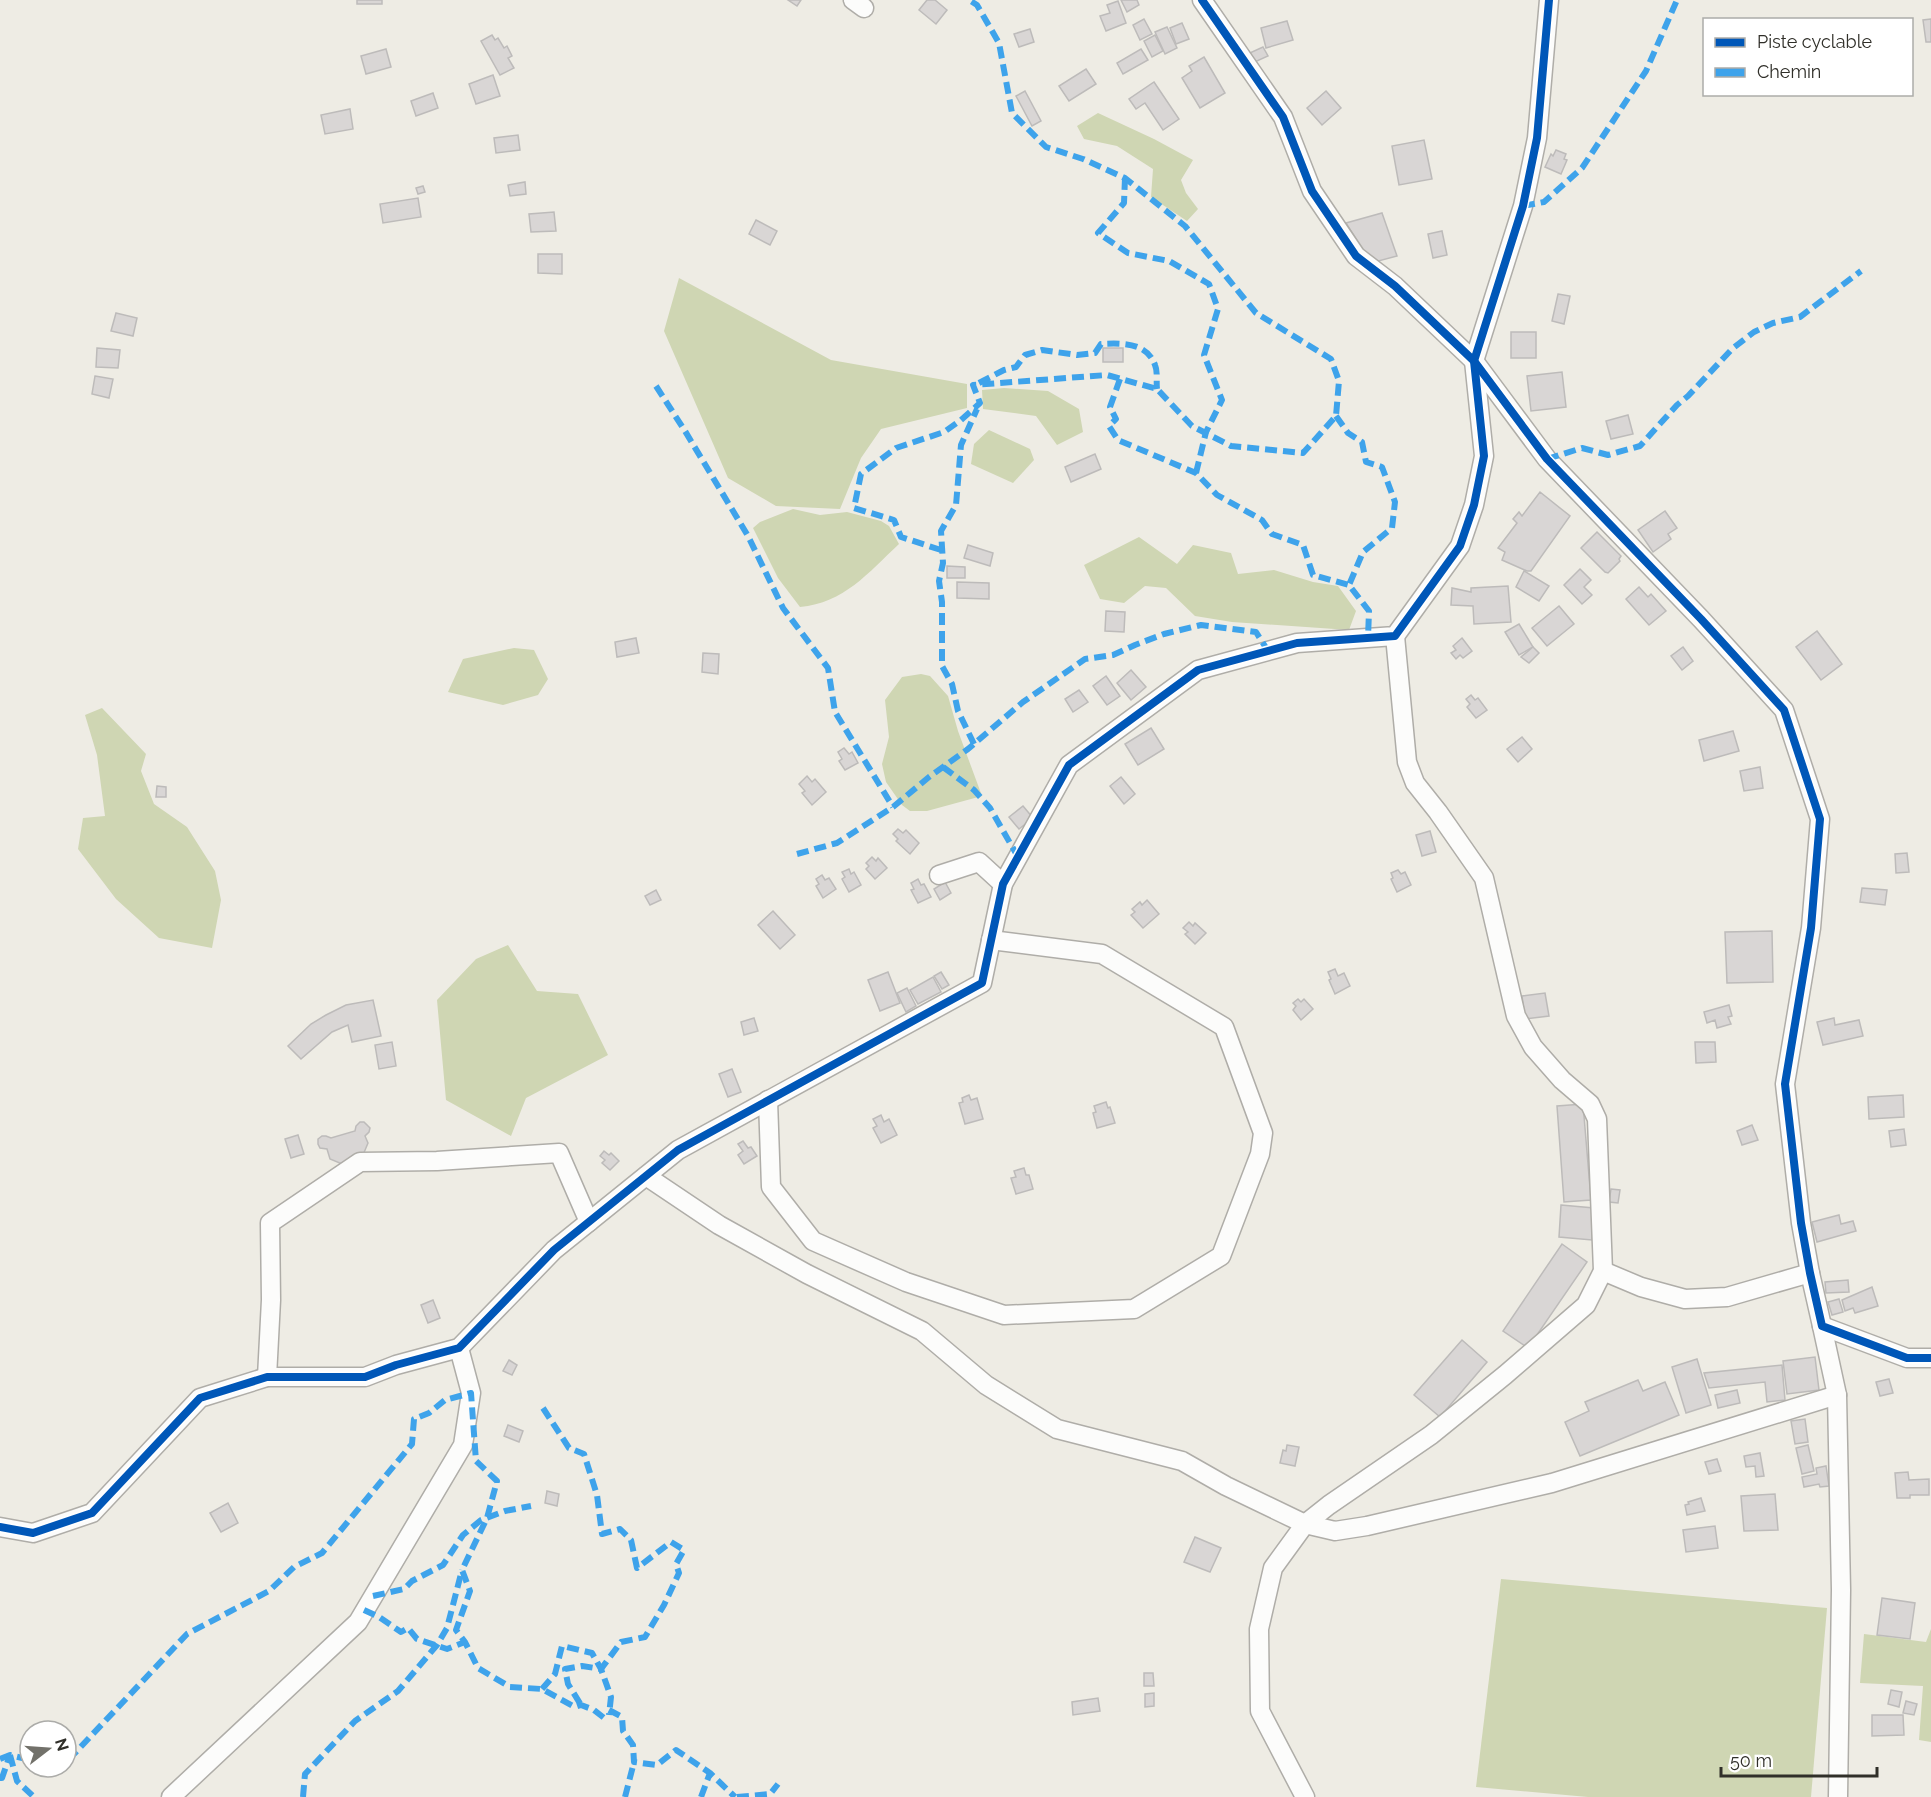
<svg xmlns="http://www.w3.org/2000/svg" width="1931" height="1797" viewBox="0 0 1931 1797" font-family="Raleway,sans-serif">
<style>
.green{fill:#cfd6b3}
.building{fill:#d9d6d5;stroke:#bdbbba;stroke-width:1.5}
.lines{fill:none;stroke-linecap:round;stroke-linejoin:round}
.minor-casing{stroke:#afada8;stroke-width:21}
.minor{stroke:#fcfcfb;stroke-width:18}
.quiet{stroke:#3ea3eb;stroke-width:6;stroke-dasharray:12 6;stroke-linecap:butt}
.cycleway-casing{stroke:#fff;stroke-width:11}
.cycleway{stroke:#0057b8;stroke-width:8}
</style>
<rect width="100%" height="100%" fill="#eeece4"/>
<g class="green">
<polygon points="1098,113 1154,139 1193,160 1181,180 1186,193 1198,209 1187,221 1151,197 1153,169 1117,146 1084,139 1077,126"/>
<polygon points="679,278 831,360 967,384 967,408 881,429 861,458 840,509 776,506 728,478 664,331"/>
<polygon points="1004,388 1048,391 1079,409 1083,432 1057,445 1036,416 983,409 982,390"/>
<polygon points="989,430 1030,449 1034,460 1013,483 971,464 974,444"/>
<path d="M 793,509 L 820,515 L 847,512 L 881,521 L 889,526 L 899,544 C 868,573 844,603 800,607 L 778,578 L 753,528 L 760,522 Z"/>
<polygon points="1139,537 1177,564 1193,545 1231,553 1238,574 1274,570 1313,582 1338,586 1356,611 1349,630 1232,622 1195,616 1166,588 1145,586 1124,603 1100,599 1084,565"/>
<polygon points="514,648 534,650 548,679 538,695 503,705 448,692 463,659"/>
<polygon points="921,674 930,676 948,696 958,731 982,796 927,811 910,811 902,805 886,782 882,764 889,737 885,700 902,677"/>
<polygon points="102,708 146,754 141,771 154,804 187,827 215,871 221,900 212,948 159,938 116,899 78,849 83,818 105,816 97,755 85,715"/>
<polygon points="508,945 537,991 578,994 608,1055 526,1098 511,1136 446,1100 437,1000 476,959"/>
<polygon points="1501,1579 1827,1608 1811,1797 1588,1797 1476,1787"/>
<polygon points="1931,1629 1931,1742 1919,1740 1923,1686 1860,1683 1864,1634 1926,1642"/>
</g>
<g class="building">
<rect x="357" y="0" width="25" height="4"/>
<polygon points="788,0 801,0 797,6"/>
<polygon points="927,0 935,0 947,10 936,24 919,10"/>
<polygon points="1121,0 1137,0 1139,5 1127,12"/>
<polygon points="1118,1 1126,23 1106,31 1100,16 1110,13 1107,5"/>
<polygon points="1144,19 1152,34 1140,40 1133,25"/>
<polygon points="1931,19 1931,42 1926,42 1923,20"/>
<polygon points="1287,21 1293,40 1266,48 1261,28"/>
<polygon points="1182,23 1189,39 1176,44 1170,28"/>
<polygon points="1167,27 1177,48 1165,54 1155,32"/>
<polygon points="1030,29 1034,42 1019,47 1014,34"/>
<polygon points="492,35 495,40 498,38 504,48 507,46 512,56 508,58 514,68 500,75 481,41"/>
<polygon points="1155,35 1163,51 1152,57 1144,41"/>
<polygon points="1263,47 1268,56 1248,65 1243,56"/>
<polygon points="386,49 391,67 366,74 361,56"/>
<polygon points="1141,49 1148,60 1123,74 1117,63"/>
<polygon points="1204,57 1225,93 1200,108 1182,78 1192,71 1189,66"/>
<polygon points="1086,69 1096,84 1069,101 1059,86"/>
<polygon points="493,75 500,96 476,104 469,84"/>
<polygon points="1154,82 1179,119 1163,130 1145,103 1136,109 1129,99"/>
<polygon points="1025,91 1041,121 1032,126 1016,96"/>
<polygon points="1326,91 1341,108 1322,125 1307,108"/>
<polygon points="433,93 438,108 416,116 411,101"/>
<polygon points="350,109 353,129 325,134 321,115"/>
<polygon points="518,135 520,150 496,153 494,138"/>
<polygon points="1424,140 1432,179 1399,185 1392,146"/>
<polygon points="1556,150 1566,154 1564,159 1567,160 1561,174 1545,167 1551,154 1553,156"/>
<polygon points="525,182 526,194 510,196 508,185"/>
<polygon points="423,186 425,192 418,194 416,188"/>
<polygon points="418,198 421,217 383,223 380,204"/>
<polygon points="554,212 556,231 531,232 529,214"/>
<polygon points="1382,213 1397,256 1371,263 1346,223"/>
<polygon points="756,220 777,231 770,245 749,234"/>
<polygon points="1442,231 1447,255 1433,258 1428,234"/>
<polygon points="538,254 562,254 562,274 538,273"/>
<polygon points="1558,294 1570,296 1564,324 1552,321"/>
<polygon points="116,313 137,318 133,336 111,331"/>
<rect x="1511" y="332" width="25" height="26"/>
<polygon points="97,348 120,350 118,368 96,367"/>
<rect x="1103" y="348" width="20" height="14"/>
<polygon points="1562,372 1566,407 1531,411 1527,376"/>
<polygon points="95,376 113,379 109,398 92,394"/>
<polygon points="1628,415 1633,434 1611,439 1606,421"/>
<polygon points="1095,454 1101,469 1071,482 1065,467"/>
<polygon points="1540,492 1570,516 1531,571 1527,571 1502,560 1505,552 1498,548 1517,523 1513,519 1519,512 1522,516"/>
<polygon points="1665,511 1677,528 1668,534 1671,539 1653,552 1638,530"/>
<polygon points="1597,532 1621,556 1619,559 1620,561 1608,573 1605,572 1581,548"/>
<polygon points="968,545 993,553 990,566 964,558"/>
<polygon points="947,566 965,567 965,578 947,578"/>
<polygon points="1580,569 1591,580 1584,587 1592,595 1582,604 1564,585"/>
<polygon points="1524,571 1549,586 1539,601 1516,587"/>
<polygon points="957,582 989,583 989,599 957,598"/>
<polygon points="1508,586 1511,622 1474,624 1473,606 1451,605 1452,588 1471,592 1471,588"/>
<polygon points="1639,587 1648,597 1651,594 1666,611 1649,625 1626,599"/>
<polygon points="1559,606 1574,624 1547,646 1532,628"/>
<polygon points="1106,611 1125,612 1124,632 1105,631"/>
<polygon points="1519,624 1533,647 1519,655 1505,632"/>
<polygon points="1817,631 1842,664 1821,680 1796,647"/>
<polygon points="636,638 639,653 617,657 615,642"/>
<polygon points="1462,638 1472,651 1463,658 1460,655 1456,659 1451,653 1456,650 1453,646"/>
<polygon points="1533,647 1539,653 1529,663 1521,657"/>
<polygon points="1683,647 1693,661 1682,670 1671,656"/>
<polygon points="703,653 719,654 718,674 702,672"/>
<polygon points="1131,670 1146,687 1131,700 1117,683"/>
<polygon points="1106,676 1120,696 1107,705 1093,686"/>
<polygon points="1079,690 1088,702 1073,712 1065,699"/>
<polygon points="1471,695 1475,700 1478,698 1487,710 1476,718 1467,707 1470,704 1466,699"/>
<polygon points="1151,728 1164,749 1138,765 1125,744"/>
<polygon points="1733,731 1739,751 1704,761 1699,740"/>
<polygon points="1522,737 1532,749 1518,762 1507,749"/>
<polygon points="844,748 849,754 852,752 858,763 845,770 839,761 842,759 838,752"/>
<polygon points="1760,767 1763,788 1744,791 1740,771"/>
<polygon points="807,776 812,782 815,779 826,792 812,805 802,793 805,791 799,784"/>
<polygon points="1121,777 1135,794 1124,804 1110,786"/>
<polygon points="157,786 166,787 166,797 156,797"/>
<polygon points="1023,806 1033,818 1019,829 1009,817"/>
<polygon points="898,829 903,833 906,830 919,843 910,854 896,841 898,839 893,834"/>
<polygon points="1430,831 1436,852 1422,856 1416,835"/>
<polygon points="1907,853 1909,872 1896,873 1895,854"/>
<polygon points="872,857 876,861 878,858 887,868 875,879 866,869 869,866 866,863"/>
<polygon points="849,869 851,874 854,872 861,885 849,892 842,879 845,877 842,872"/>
<polygon points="1398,870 1401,874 1405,872 1411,885 1397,892 1391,879 1393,878 1391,873"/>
<polygon points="822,875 825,880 829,878 836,889 823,898 816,886 819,884 816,879"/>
<polygon points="918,879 921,885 924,884 931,897 918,903 911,890 914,889 911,883"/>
<polygon points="945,882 951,893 940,900 934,889"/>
<polygon points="1862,888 1887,890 1885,905 1860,902"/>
<polygon points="656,890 661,900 650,905 645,896"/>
<polygon points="1147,900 1159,914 1143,928 1131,915 1135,912 1132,909 1140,902 1142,905"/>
<polygon points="773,911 795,935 780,949 758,925"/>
<polygon points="1189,922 1193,926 1195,923 1206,933 1195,944 1185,934 1188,932 1183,928"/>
<polygon points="1772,931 1773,982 1727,983 1725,932"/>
<polygon points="1335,969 1338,976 1344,973 1350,986 1335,994 1329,980 1331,979 1328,972"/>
<polygon points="888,972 900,1003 880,1011 868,980"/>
<polygon points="941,972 949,985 942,989 934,976"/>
<polygon points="933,977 941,992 918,1004 910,990"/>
<polygon points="907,988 916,1006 906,1012 897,993"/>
<polygon points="1545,993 1549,1016 1525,1019 1522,996"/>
<polygon points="1298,999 1301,1002 1304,999 1313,1009 1301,1020 1293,1010 1296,1006 1293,1003"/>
<polygon points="373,1000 381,1036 352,1042 348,1025 332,1032 301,1059 288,1046 311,1024 326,1015 346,1005"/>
<polygon points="1729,1005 1732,1016 1728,1017 1731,1024 1717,1028 1715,1020 1707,1023 1704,1012"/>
<polygon points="754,1018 758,1031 744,1035 741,1022"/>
<polygon points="1834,1018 1835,1025 1859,1020 1863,1036 1823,1045 1817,1022"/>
<polygon points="392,1042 396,1066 379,1069 375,1045"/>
<polygon points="1695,1042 1715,1042 1716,1062 1696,1063"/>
<polygon points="732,1069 741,1092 728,1097 719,1074"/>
<polygon points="969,1095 971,1100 977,1098 983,1119 965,1124 959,1103 963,1102 962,1098"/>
<polygon points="1903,1095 1904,1117 1869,1119 1868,1097"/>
<polygon points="1106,1102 1108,1108 1110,1107 1115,1123 1097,1128 1093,1113 1096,1112 1094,1106"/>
<polygon points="1583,1104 1591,1200 1564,1202 1557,1106"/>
<polygon points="881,1115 884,1122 889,1119 897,1135 881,1143 873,1128 877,1126 873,1119"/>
<polygon points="360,1122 364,1122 370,1128 369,1132 365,1136 368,1143 363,1155 342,1164 330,1159 327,1149 320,1148 318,1144 318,1139 322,1136 326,1136 331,1138 355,1131 356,1126"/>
<polygon points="1752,1125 1758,1140 1742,1145 1737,1131"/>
<polygon points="1904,1129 1906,1145 1891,1147 1889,1131"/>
<polygon points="298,1135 304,1154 291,1158 285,1139"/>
<polygon points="743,1141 748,1148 751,1147 757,1156 744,1164 738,1155 743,1151 738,1144"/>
<polygon points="604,1151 609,1155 611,1153 619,1161 610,1170 602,1163 605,1160 600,1156"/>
<polygon points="1024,1168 1026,1175 1029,1175 1033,1189 1016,1194 1011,1178 1016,1177 1014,1171"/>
<polygon points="1611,1189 1620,1190 1618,1203 1609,1202"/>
<polygon points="1561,1205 1594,1208 1592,1240 1559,1237"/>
<polygon points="1839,1215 1841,1224 1853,1221 1856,1231 1817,1242 1812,1222"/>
<polygon points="1562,1244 1587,1262 1528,1348 1503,1331"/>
<polygon points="1848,1280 1849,1292 1826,1293 1825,1282"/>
<polygon points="1872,1287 1878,1306 1855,1313 1853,1308 1845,1311 1842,1300"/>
<polygon points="1839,1299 1843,1312 1832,1315 1828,1302"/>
<polygon points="433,1300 440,1318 428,1323 421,1305"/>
<polygon points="1462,1340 1487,1362 1440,1417 1414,1395"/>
<polygon points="1815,1357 1819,1390 1787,1394 1783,1361"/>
<polygon points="1697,1359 1711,1405 1686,1413 1672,1367"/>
<polygon points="509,1360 517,1365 512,1375 503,1371"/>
<polygon points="1782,1365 1785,1400 1767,1402 1765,1382 1709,1388 1704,1373"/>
<polygon points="1889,1379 1893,1393 1880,1396 1876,1382"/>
<polygon points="1638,1380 1643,1391 1665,1382 1679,1415 1580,1456 1565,1422 1589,1411 1585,1402"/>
<polygon points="1737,1390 1740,1403 1718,1408 1715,1395"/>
<polygon points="1805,1419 1808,1442 1795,1444 1791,1421"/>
<polygon points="508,1425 523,1431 519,1442 504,1436"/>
<polygon points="1287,1445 1299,1447 1295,1466 1280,1463 1283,1450 1286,1451"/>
<polygon points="1808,1445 1814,1471 1802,1474 1796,1448"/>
<polygon points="1760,1453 1764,1476 1756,1477 1755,1466 1746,1467 1744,1456"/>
<polygon points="1717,1459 1721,1471 1709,1474 1705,1462"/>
<polygon points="1826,1466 1829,1486 1820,1487 1819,1484 1804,1487 1802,1477 1817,1474 1816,1468"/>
<polygon points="1908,1472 1909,1480 1929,1479 1929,1495 1910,1495 1910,1498 1897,1498 1895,1473"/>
<polygon points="547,1491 559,1494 557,1506 545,1503"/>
<polygon points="1775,1494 1778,1530 1744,1531 1741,1496"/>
<polygon points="1701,1498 1705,1511 1687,1515 1685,1505 1689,1504 1688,1502"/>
<polygon points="228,1503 238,1523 221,1532 210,1513"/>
<polygon points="1715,1526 1718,1548 1686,1552 1683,1530"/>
<polygon points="1195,1537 1221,1548 1210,1572 1184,1562"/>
<polygon points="1882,1598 1915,1603 1910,1639 1877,1635"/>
<polygon points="1144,1673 1153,1673 1154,1686 1144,1686"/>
<polygon points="1891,1690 1902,1692 1899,1707 1888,1704"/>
<polygon points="1154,1693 1154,1706 1145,1707 1145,1694"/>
<polygon points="1098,1698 1100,1711 1073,1715 1072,1702"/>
<polygon points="1906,1701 1917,1704 1914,1715 1903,1713"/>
<polygon points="1872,1715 1903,1715 1904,1735 1872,1736"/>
</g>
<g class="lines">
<g class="minor-casing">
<g id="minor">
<polyline points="853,0 864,8"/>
<polyline points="1202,0 1283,117 1312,191 1356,256 1395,286 1474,361 1547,459 1701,619 1784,710 1820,819 1811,928 1785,1084 1801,1223 1810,1273 1822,1326 1907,1358 1931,1358"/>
<polyline points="939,875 979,862 1003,884"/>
<polyline points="768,1100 771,1187 813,1241 906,1282 1004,1315 1134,1309 1221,1256 1260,1154 1263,1133 1224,1027 1102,954 991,940"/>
<polyline points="646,1176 719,1225 807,1274 922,1331 986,1385 1057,1429 1182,1461 1226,1486 1305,1524 1335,1531 1367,1526 1552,1483 1837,1395"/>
<polyline points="1603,1271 1641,1287 1685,1299 1727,1297 1810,1273"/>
<polyline points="1822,1326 1837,1395 1841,1590 1838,1797"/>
<polyline points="267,1377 271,1300 270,1223 360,1162 437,1161 559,1153 589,1222"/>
<polyline points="0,1527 33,1533 92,1513 200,1398 267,1377 365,1377 396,1365 459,1348 554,1250 678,1150 982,983 1003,884 1069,765 1198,670 1297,643 1395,636 1460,546 1474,505 1484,456 1474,361 1523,206 1537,138 1549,0"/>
<polyline points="171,1797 358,1622 463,1445 471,1393 459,1348"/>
<polyline points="1305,1797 1260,1711 1259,1629 1273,1568 1305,1524 1329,1505 1431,1435 1505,1375 1586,1305 1603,1271 1597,1119 1590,1104 1562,1080 1533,1047 1516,1016 1484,878 1438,812 1415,783 1407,762 1395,636"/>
</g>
</g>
<use href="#minor" class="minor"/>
<g class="quiet">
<polyline points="1125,178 1124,203 1098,233 1128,253 1169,261 1209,284 1218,309 1204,355 1222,400 1206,432 1196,473"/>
<polyline points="1523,206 1544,202 1582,168 1646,71 1677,0"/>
<polyline points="1120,379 1110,407 1116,419 1109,426 1118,440 1196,473 1217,495 1262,520 1272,534 1303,545 1313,575 1349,585"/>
<path d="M 979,383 L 1004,370 L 1016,367 L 1025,355 L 1042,350 L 1077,355 L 1095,353 L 1101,344 C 1121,343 1147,342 1155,365 C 1158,372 1156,382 1157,389"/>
<polyline points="656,386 685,431 748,536 783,608 828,668 835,712 893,807"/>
<polyline points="1336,416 1348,433 1362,442 1366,462 1382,467 1395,502 1392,528 1363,552 1349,585 1369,611 1368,638"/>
<polyline points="1547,459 1582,448 1608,455 1640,446 1677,405 1688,396 1732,349 1754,332 1773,323 1800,317 1861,271"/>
<polyline points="941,550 901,537 894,520 854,508 861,474 896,448 944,432 961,420 980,403 973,385 1107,375 1157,389 1192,426 1231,446 1303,453 1336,416 1339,381 1331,359 1256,313 1185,226 1125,178 1083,159 1046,147 1012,113 999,43 977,5 969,0"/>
<polyline points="974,744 958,711 952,684 942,666 942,602 939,581 943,563 941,531 956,505 961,445 977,409"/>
<polyline points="943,767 974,790 990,808 1018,857"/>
<polyline points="797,854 837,843 893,807 929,777 968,749 1023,702 1085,659 1113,655 1135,645 1164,634 1201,625 1256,632 1268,651"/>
<polyline points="543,1408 569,1448 584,1454 597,1495 602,1534 620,1529 631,1540 637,1568 671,1542 684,1550 676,1564 679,1573 664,1605 645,1637 621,1642 601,1669 582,1666 565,1669 568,1684 581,1705"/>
<polyline points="373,1596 404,1589 412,1581 443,1565 463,1535 481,1520 505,1511 531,1506"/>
<polyline points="364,1610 379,1617 401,1632 408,1628 417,1639 447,1649 465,1642"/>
<polyline points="542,1689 555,1674 562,1646 592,1653 601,1669 611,1697 609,1715"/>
<polyline points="609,1710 622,1717 623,1731 633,1745 634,1762 657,1765 676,1750 710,1773 735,1797"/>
<polyline points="10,1755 17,1781 34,1797"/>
<polyline points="66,1755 74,1754 187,1634 269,1591 294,1567 322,1553 412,1444 414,1419 429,1413 445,1400 471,1393 476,1461 497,1481 487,1518 462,1570 470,1591 456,1630 465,1642 478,1668 510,1687 542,1689 575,1707 581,1705 594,1710 608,1721"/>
<polyline points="0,1759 10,1755 30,1760"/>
<polyline points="0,1778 2,1778 10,1755"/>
<polyline points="303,1797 305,1774 355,1721 398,1691 437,1645 447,1628 462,1570"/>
<polyline points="625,1797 634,1762"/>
<polyline points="701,1797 710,1773"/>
<polyline points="737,1797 770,1794 778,1784"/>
</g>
<g class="cycleway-casing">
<g id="cycleway">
<polyline points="1202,0 1283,117 1312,191 1356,256 1395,286 1474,361 1547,459 1701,619 1784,710 1820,819 1811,928 1785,1084 1801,1223 1810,1273 1822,1326 1907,1358 1931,1358"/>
<polyline points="0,1527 33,1533 92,1513 200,1398 267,1377 365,1377 396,1365 459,1348 554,1250 678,1150 982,983 1003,884 1069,765 1198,670 1297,643 1395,636 1460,546 1474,505 1484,456 1474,361 1523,206 1537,138 1549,0"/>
</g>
</g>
<use href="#cycleway" class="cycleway"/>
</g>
<rect x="1703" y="18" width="210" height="78" fill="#ffffff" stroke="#acaca9" stroke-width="1.5"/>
<rect x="1715" y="38" width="30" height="9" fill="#0057b8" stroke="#acaca9" stroke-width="1.5"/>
<text x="1757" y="48" font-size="18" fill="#302f29">Piste cyclable</text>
<rect x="1715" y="68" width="30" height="9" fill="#3ea3eb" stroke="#acaca9" stroke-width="1.5"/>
<text x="1757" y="78" font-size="18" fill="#302f29">Chemin</text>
<g transform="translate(48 1749) rotate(73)"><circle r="28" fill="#ffffff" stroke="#acaca9" stroke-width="1.5"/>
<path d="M0-4.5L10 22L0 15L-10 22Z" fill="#72716a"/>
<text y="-9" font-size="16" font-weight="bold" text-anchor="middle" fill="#302f29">N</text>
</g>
<path d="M1721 1767v9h156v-9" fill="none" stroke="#302f29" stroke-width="3"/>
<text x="1730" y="1767" font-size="18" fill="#302f29" stroke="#ffffff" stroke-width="4.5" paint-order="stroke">50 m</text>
</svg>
